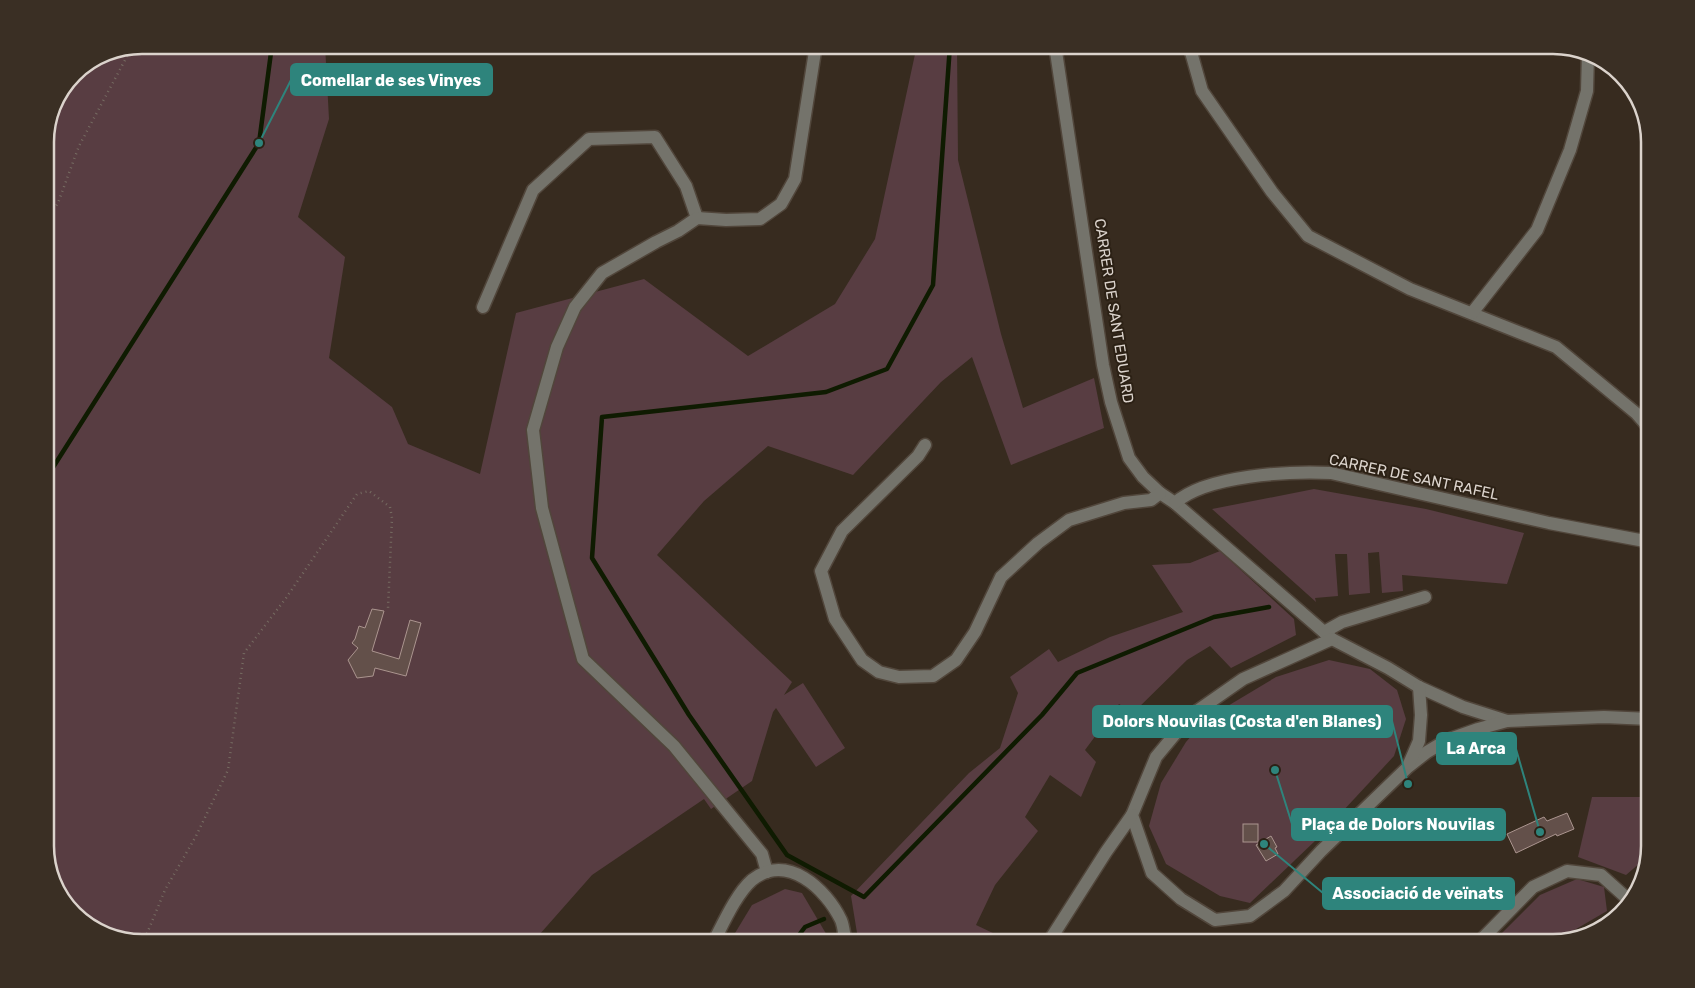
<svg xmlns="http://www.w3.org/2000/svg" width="1695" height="988" viewBox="0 0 1695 988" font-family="Rubik,sans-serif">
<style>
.green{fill:#583d42}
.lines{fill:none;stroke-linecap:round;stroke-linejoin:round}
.stream{stroke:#0f1b01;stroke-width:4.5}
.building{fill:#63504a;stroke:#ab958f}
.minor-casing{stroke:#51463b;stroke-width:15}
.path{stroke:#766c62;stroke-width:2.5;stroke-dasharray:1 4;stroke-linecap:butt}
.minor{stroke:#74736b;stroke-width:12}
.labels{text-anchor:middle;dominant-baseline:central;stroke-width:4;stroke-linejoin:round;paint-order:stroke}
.street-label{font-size:15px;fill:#dbd3cc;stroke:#2c2115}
.rim{fill:none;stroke:#dbd3cc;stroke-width:2.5}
.leader{fill:none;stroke:#2e847c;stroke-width:2}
.callout-dot{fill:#2e847c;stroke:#2c2115;stroke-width:2}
.callout{fill:#2e847c;stroke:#2e847c;stroke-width:2}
.callout-label{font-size:16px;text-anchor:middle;font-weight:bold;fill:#fff}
</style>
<rect width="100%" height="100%" fill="#372b1f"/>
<g class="green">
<polygon points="142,45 325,45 329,119 298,217 345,257 329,358 392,407 408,444 480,474 516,313 644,279 748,356 835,304 875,239 917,45 957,45 958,160 1001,334 1023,408 1094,378 1104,428 1011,465 972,357 941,382 853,475 768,446 704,501 657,555 792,682 784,695 803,683 845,748 816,767 776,708 773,712 752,781 711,809 704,799 592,875 532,943 142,943 94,930 58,895 45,852 45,136 52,104 74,73 105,52"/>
<polygon points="1314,489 1426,509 1524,533 1507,584 1402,575 1403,591 1382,593 1379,552 1368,553 1370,593 1349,595 1347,554 1335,554 1338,596 1315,598 1316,602 1212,509"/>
<polygon points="1220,551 1294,619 1296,635 1231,668 1210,646 1187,660 1133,713 1119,704 1085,750 1096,762 1081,797 1050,775 1025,817 1038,831 995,885 976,925 1014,943 904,943 903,938 857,933 851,896 969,773 1000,748 1018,693 1010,677 1049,649 1058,662 1110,637 1183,612 1152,565 1190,563"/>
<polygon points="1329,660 1370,669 1397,690 1406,719 1394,756 1316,840 1250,903 1220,896 1166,864 1149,826 1161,783 1186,742 1206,719 1276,677"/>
<polygon points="1592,797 1650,797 1650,846 1647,857 1626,875 1578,857"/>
<polygon points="1577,879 1604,887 1607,911 1552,943 1492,943 1540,895"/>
<polygon points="785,889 802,893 828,937 828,943 729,943 752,905"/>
</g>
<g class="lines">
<g class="stream">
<polyline points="950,45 933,285 887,369 826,392 602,417 592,558 689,715 787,855 864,897 1042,715 1077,673 1214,617 1269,607"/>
<polyline points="45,480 259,143 272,45"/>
<polyline points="793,943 805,927 824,919"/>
</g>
</g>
<g class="building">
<polygon points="372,609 384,611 372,651 399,659 410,620 421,623 406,676 375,668 373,676 357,678 348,660 358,648 352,643 355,639 359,626 365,628"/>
<polygon points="1567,813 1574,829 1557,836 1556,834 1516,853 1507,834 1544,817 1547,821"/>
<rect x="1243" y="824" width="15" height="18"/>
<polygon points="1271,836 1277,847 1275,848 1278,854 1266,861 1256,845"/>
</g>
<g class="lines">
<g class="minor-casing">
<g id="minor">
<polyline points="1055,45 1103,365 1111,402 1129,458 1143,477 1160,493 1175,503 1332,639 1388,668 1419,687 1463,707 1507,721"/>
<polyline points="1189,45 1202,91 1272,192 1308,236 1410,289 1556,347 1637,414 1650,429"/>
<polyline points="483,307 533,190 589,139 655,137 686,186 697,218"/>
<polyline points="1472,313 1537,230 1570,150 1587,91 1588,54"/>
<polyline points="925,445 918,456 842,531 821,571 835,619 862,660 879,672 899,677 933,676 956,660 975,632 1001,577 1038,543 1069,520 1124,503 1151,500 1160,493"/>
<path d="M 1175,503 C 1206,475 1290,471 1331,473 L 1549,523 L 1650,542"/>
<polyline points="1324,632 1342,622 1425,597"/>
<polyline points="1332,639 1243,679 1190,716 1156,757 1132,815 1152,873 1181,899 1215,920 1250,916 1284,891 1321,851 1408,767 1427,752 1447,740 1478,729 1507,721 1604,717 1650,719"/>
<polyline points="1409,764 1419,741 1421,715 1419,687"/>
<polyline points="767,872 762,854 674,746 583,659 542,508 533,430 557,347 575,307 602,273 656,242 678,231 697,218 726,220 760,219 781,204 795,179 816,45"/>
<path d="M 713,943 C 723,924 736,894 752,880 C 787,852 826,889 841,920 C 844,927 844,936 846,943"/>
<polyline points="1048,943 1106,852 1132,815"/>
<polyline points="1478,943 1533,887 1567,871 1601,875 1630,901"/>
</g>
</g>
<g class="path">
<polyline points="45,222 58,203 79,146 132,47"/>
<polyline points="143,943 165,890 196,836 228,770 244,653 286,598 357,494 369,491 390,507 392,518 388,608"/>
</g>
<use href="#minor" class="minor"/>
</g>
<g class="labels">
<g class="street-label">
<text transform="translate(1114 311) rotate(81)">CARRER DE SANT EDUARD</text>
<text transform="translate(1414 477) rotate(12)">CARRER DE SANT RAFEL</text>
</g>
</g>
<path d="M0 0H1695V988H0ZM142 54H1553A88 88 0 0 1 1641 142V846A88 88 0 0 1 1553 934H142A88 88 0 0 1 54 846V142A88 88 0 0 1 142 54Z" fill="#3a2f24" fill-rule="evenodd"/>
<path class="rim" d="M142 54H1553A88 88 0 0 1 1641 142V846A88 88 0 0 1 1553 934H142A88 88 0 0 1 54 846V142A88 88 0 0 1 142 54Z"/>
<path class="leader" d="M259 143L291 80M1408 784L1392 721M1540 832L1516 749M1275 770L1292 824M1264 844L1323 893"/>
<g class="callout-dot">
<circle cx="259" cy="143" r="5"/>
<circle cx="1408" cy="784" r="5"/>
<circle cx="1540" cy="832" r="5"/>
<circle cx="1275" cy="770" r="5"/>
<circle cx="1264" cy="844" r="5"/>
</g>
<g class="callout">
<rect x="291" y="64" width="201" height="31" rx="5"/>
<rect x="1093" y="706" width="299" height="31" rx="5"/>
<rect x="1437" y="733" width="79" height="31" rx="5"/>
<rect x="1292" y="809" width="213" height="31" rx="5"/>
<rect x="1323" y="878" width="191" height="31" rx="5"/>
</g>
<g class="callout-label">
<text x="391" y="86">Comellar de ses Vinyes</text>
<text x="1242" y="727">Dolors Nouvilas (Costa d'en Blanes)</text>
<text x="1476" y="754">La Arca</text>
<text x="1398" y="830">Plaça de Dolors Nouvilas</text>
<text x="1418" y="899">Associació de veïnats</text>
</g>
</svg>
